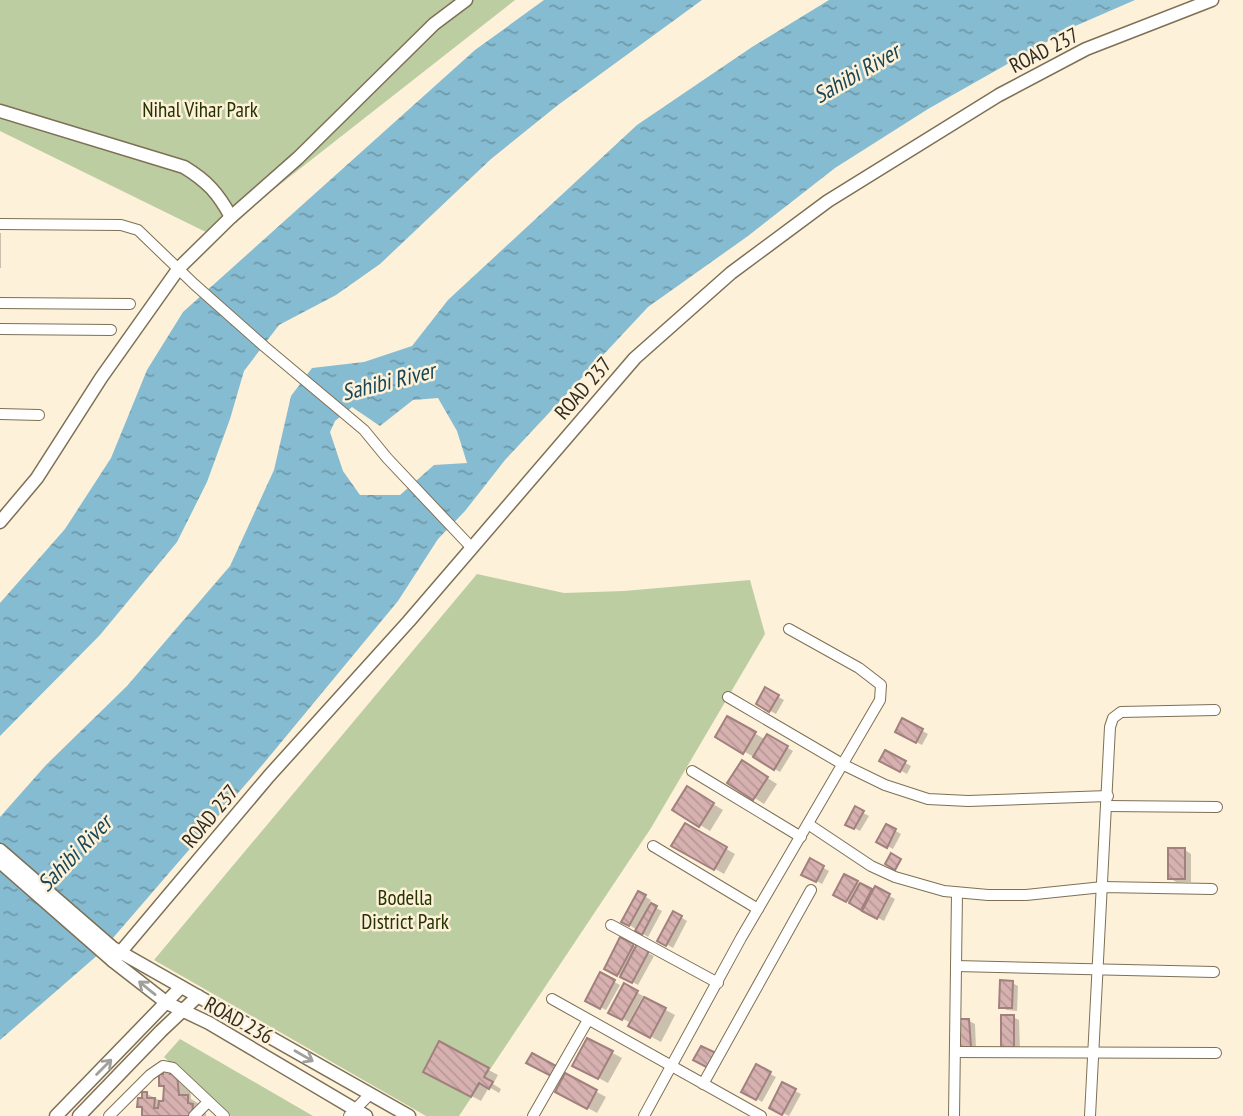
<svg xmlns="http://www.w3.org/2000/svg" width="1243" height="1116" viewBox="0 0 1243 1116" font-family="'PT Sans Narrow',sans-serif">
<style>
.green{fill:#bccda2}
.water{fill:url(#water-ripples);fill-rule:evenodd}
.shadow{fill:#0003}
.building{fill:url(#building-back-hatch);stroke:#a2807e;stroke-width:2}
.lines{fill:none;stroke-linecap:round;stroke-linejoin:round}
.minor-casing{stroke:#7d7055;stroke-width:12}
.tertiary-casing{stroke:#7d7055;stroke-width:15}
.minor{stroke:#fff;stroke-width:10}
.tertiary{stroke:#fff;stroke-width:12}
.oneway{stroke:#a2a09b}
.labels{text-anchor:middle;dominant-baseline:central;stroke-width:5;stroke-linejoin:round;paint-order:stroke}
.street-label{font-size:21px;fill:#312b20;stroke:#fdf1d9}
.park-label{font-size:21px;fill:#253300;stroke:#fdf1d9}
.water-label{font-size:23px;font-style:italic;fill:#194757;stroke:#fdf1d9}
</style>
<defs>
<pattern id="water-ripples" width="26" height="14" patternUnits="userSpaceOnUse" patternTransform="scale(1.75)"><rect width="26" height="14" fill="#86bcd1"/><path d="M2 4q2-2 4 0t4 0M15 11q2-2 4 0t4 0" fill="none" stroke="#6e99a9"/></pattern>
<pattern id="building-back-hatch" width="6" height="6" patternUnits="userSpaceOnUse" patternTransform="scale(1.75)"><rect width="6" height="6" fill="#d6b1b0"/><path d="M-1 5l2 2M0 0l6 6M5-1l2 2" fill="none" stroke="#b89897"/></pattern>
</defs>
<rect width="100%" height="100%" fill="#fdf1d9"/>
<g class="green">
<polygon points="0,0 515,0 214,236 0,131"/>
<polygon points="477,574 564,593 624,591 750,580 765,634 651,828 459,1116 426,1116 154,960"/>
<polygon points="180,1039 313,1116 231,1116 164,1057"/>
</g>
<g class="water">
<polygon points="544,0 702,0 558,105 491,159 380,264 336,295 279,325 244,371 230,419 207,482 177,542 100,635 0,736 0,603 65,529 111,458 147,370 183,312 475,50"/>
<path d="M 829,0 L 1135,0 L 1073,27 L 928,109 L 835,168 L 748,236 L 648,307 L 505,460 L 465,511 L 438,539 L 398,601 L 264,763 L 100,953 L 0,1040 L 0,817 L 46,765 L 127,686 L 230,566 L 274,470 L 291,396 L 312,368 L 364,362 L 412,346 L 448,300 L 637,125 L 752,47 ZM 438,398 L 457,431 L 467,463 L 434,465 L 400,495 L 360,495 L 343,471 L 330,432 L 335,421 L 352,407 L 380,426 L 413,400 Z"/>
</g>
<g class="shadow">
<rect x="0" y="233" width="1" height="35"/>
<polygon points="766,690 784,700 776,714 758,704"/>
<polygon points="728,718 766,740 767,736 793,751 780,772 717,736"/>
<polygon points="903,720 928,734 922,745 897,732"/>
<polygon points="886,752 911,766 907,774 882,760"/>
<polygon points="752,768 777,784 764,804 730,782"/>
<polygon points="688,789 723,810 710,831 674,809"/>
<polygon points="855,809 869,816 860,831 847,824"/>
<polygon points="685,825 735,854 724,874 674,845"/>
<polygon points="887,826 901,834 893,849 878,841"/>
<polygon points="1185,850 1191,854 1191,882 1176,882 1170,878"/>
<polygon points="811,861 829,871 822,884 804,874"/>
<polygon points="845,876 874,892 876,889 895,899 884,921 835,895"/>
<polygon points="639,893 651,900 649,904 662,911 648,937 623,921"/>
<polygon points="674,913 687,921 673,948 659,940"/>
<polygon points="621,940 654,956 638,985 606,968"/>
<polygon points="601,975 620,985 606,1010 587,1000"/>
<polygon points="1012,983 1018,986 1017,1011 1007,1010 1001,1007"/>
<polygon points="625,986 643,996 629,1022 611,1012"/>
<polygon points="645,999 675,1015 661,1042 631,1026"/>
<polygon points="1002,1017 1013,1017 1019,1020 1020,1050 1009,1050"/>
<polygon points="969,1021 975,1024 976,1049 965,1050 959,1046"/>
<polygon points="588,1040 622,1058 608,1083 574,1065"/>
<polygon points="440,1044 498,1075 493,1084 501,1089 499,1093 489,1087 481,1101 425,1071"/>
<polygon points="757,1067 776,1077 762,1102 743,1091"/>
<polygon points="170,1071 190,1084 191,1099 201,1105 201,1110 206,1113 206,1116 144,1116 144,1109 139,1106 147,1094 165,1103 165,1087 161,1085"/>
<polygon points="565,1075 606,1097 597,1113 557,1091"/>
<polygon points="783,1085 801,1094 789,1116 771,1107"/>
</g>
<g class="building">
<polygon points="765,687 779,695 769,712 756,704"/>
<polygon points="727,716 756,732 743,754 715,737"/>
<polygon points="902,718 923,729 916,743 895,732"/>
<polygon points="767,734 788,746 774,770 753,757"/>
<polygon points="885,750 906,761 900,772 879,761"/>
<polygon points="742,760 768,777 753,800 727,783"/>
<polygon points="687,786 714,803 699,827 672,810"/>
<polygon points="855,806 864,811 854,829 845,825"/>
<polygon points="685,823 727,847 714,870 671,846"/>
<polygon points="886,824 896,829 887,848 876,842"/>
<rect x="1168" y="848" width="17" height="31"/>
<polygon points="891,853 901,859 895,870 885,864"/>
<polygon points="810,858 824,866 816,882 801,875"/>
<polygon points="844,874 858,881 846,902 833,895"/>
<polygon points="860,883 872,889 861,910 849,903"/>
<polygon points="875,886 890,894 877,919 862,911"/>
<polygon points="638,891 646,895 629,926 621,922"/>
<polygon points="651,903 657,906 642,935 635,931"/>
<polygon points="673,911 682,916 666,946 657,941"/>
<polygon points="620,937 634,944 617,976 604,969"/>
<polygon points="637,944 649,951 632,983 620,977"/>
<polygon points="600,972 615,980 600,1009 585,1001"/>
<polygon points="1000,980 1013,981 1012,1008 999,1008"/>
<polygon points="624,983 638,991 622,1020 608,1013"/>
<polygon points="644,997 666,1008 650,1038 628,1026"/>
<polygon points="1001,1015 1014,1015 1014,1047 1001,1048"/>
<polygon points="956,1019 969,1019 971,1047 957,1047"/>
<polygon points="587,1038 613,1051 598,1079 572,1066"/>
<polygon points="439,1041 489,1068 484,1077 493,1082 489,1089 479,1083 471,1097 423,1072"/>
<polygon points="701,1046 716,1053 708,1068 693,1060"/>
<polygon points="532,1053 556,1066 551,1076 526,1063"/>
<polygon points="756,1064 771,1072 756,1100 741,1092"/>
<polygon points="163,1069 170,1070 170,1074 177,1074 179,1095 188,1095 188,1103 193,1104 192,1116 142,1116 142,1107 137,1107 138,1098 142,1098 142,1092 147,1092 147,1098 155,1098 154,1108 158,1108 159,1101 163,1101 164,1086 159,1086 159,1074 163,1074"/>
<polygon points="565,1073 597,1090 587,1109 555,1092"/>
<polygon points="782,1082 796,1089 782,1115 769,1108"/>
</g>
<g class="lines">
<g class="minor-casing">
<g id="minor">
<polyline points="0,224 121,225 138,230 194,284 265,347 364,430 387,458 471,547"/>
<polyline points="0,303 130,304"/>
<polyline points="0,329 111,330"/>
<polyline points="0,414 39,415"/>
<polyline points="728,697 844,765 885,785 928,799 968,801 1108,796"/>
<polyline points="692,771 801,837"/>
<polyline points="1107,806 1217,807"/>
<polyline points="808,824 871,866 895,877 944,891 988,895 1026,895 1103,887 1212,889"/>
<polyline points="653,846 758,909"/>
<polyline points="611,925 718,983"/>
<polyline points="956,966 1214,972"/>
<polyline points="552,999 761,1116"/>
<polyline points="955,1052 1216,1053"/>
<polyline points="703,1084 811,890"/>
<polyline points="109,1116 150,1075 163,1066 173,1068 224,1116"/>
<polyline points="194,1116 208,1102"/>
<polyline points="349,1116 370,1094"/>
<polyline points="533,1116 588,1020"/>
<polyline points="644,1116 741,938 880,700 881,685 859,668 789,629"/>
<polyline points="954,1116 957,893"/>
<polyline points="1090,1116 1110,727 1113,718 1121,712 1215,710"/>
</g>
</g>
<g class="tertiary-casing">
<g id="tertiary">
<path d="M 0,111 L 184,167 C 207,181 218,193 231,217"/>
<polyline points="0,522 37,478 101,378 179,268 231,217 298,158 434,24 466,0"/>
<polyline points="0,850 113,948 409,1116"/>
<polyline points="0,862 113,961 167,1003 209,1023 366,1116"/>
<polyline points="113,961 269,776 409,621 635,358 731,273 828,201 999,95 1086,49 1212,0"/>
<polyline points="56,1116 181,987"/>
<polyline points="79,1116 161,1031 198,996"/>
</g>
</g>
<use href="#minor" class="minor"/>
<use href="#tertiary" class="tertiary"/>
</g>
<defs><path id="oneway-shaft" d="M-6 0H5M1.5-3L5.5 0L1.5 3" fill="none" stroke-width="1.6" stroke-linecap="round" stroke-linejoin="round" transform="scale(1.75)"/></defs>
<g class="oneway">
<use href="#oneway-shaft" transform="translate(147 988) rotate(-141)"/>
<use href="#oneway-shaft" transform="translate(304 1056) rotate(30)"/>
<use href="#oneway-shaft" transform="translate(104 1067) rotate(-45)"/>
</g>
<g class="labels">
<g class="street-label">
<text transform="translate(1044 50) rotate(-27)">ROAD 237</text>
<text transform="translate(583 388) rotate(-49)">ROAD 237</text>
<text transform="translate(210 816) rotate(-50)">ROAD 237</text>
<text transform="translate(239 1020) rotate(29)">ROAD 236</text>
</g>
<g class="park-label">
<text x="200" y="109">Nihal Vihar Park</text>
<text x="405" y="897">Bodella<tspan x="405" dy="24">District Park</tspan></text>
</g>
<g class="water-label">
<text transform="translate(856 73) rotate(-30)">Sahibi River</text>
<text transform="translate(388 381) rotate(-14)">Sahibi River</text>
<text transform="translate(74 853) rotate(-46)">Sahibi River</text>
</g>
</g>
</svg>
